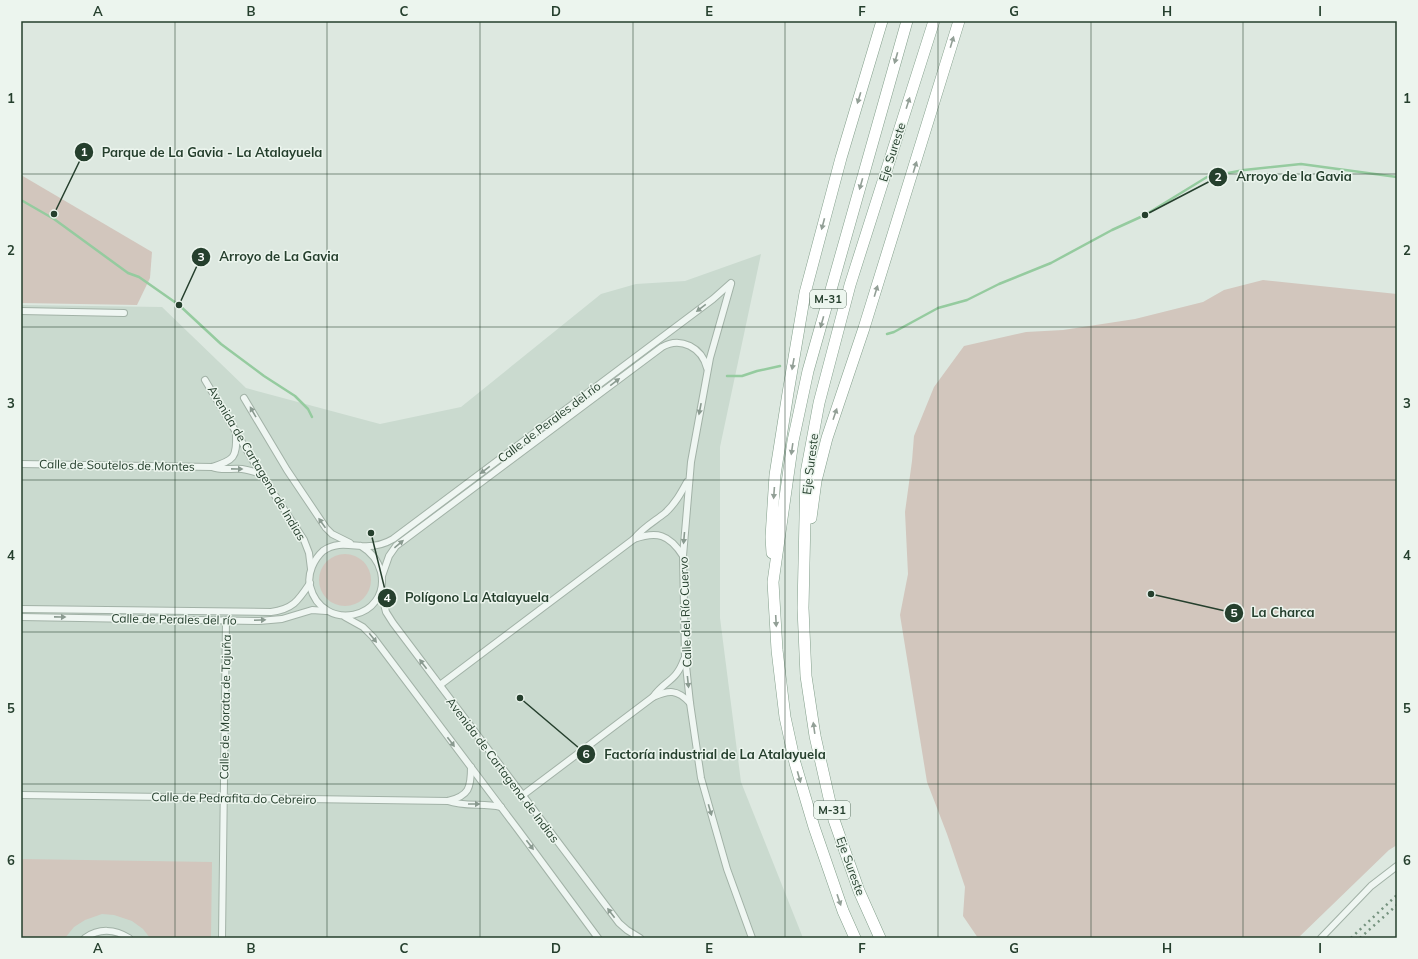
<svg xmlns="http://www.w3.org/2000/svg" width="1418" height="959" viewBox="0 0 1418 959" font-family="Mulish,sans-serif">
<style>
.built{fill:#cadacf}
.green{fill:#d2c6bd}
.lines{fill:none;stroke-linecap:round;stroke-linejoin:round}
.stream{stroke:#95cb9f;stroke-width:2.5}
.minor-casing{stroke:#a2b2a7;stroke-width:8}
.motorway-casing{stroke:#839f8b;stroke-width:12}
.minor{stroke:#eff6f2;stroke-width:6}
.motorway{stroke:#fff;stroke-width:11}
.rail{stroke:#75927e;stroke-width:2.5;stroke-dasharray:2 4;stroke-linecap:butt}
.oneway{fill:#929f96}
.oneway2{fill:#8a9a90}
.grid{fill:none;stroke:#253f2d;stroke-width:1;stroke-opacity:0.55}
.labels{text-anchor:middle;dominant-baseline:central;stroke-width:3;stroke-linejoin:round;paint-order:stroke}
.shield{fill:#ecf5ee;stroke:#617667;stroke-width:1}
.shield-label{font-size:11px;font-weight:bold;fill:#253f2d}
.street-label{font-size:12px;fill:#253f2d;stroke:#ecf5ee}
.leader{fill:none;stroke:#253f2d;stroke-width:1.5}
.callout-dot{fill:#253f2d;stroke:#ecf5ee;stroke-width:1.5}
.mark-label{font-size:12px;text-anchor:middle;font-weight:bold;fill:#fff}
.callout-label{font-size:13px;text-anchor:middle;font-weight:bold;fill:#253f2d;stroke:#ecf5ee;stroke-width:3;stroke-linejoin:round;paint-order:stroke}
.neatline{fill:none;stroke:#253f2d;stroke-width:1.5}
.grid-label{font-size:13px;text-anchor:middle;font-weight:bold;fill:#253f2d}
</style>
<rect width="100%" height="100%" fill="#dde8e0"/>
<polygon class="built" points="761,254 720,447 720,618 741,782 803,938 21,938 21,305 162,307 246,388 380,424 461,407 601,294 636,284 685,281"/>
<g class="green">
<polygon points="21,175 152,252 150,278 137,305 21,303"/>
<polygon points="1263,280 1397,294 1397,845 1389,850 1298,938 978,938 963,916 965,887 947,834 927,782 900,615 908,574 905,512 912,461 914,436 934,387 964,346 1026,332 1063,330 1135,319 1203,302 1224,290"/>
<circle cx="345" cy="580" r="26"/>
<polygon points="21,859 212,862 211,938 150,938 143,929 132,921 114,915 102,914 85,920 74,927 65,938 21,938"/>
</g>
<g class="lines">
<g class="stream">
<polyline points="21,200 54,219 128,273 139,277 179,305 221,344 264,376 295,396 308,409 312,417"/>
<polyline points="887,334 894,332 938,308 967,300 999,284 1051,263 1112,230 1145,215 1207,177 1244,170 1301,164 1397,177"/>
<polyline points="727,376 742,376 757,371 780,366"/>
</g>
<g class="minor-casing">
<g id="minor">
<polyline points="731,284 710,358 691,462 683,556 685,656 690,703 701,778 727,869 752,938"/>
<polyline points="21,311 124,313"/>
<polyline points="205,380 261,474 304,540 309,553 311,569"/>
<polyline points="244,398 287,470 326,528 332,534 350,543"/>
<path d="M 21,464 L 212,467 C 234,460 237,458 236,434"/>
<path d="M 212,467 C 222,471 231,468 242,469 C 249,470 255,472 261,474"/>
<path d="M 634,539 C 657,531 669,534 683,556"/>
<path d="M 361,546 C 371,552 378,560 381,572 C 391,619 322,634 310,586 C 307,574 314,559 323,551 C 335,542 348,545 361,546 C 373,547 383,545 393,539 L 713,299 L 731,283"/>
<path d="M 382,576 L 389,556 L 396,546 L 662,347 C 681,336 702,348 707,368"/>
<polyline points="381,592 386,612 393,623 619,923 627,930 640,938"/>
<path d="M 21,609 L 271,612 C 293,609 298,601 310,583"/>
<polyline points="21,617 259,621 282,619 312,610 326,611"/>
<polyline points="345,617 363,627 373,637 519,831 598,938"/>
<path d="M 440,685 L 634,539 C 642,528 655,521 665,513 C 675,504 681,493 687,482"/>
<path d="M 653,697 C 665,680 676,682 684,659"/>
<path d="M 21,795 L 448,801 C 469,796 471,788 471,767"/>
<path d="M 523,795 L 653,697 C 669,690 677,689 690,703"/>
<path d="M 448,801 C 464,807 483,803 501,807"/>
<path d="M 85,938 C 99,928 115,929 129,938"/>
<polyline points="222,938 226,620"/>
<polyline points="1321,938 1371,886 1397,866"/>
</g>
</g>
<g class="motorway-casing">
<g id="motorway">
<polyline points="811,518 816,481 827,438 864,328 959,21"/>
<polyline points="772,553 771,537 775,475 788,393 805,293 841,158 882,21"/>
<polyline points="855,938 843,911 814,827 795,763 785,717 777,650 773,582 793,441 808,371 907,21"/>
<polyline points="880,938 859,891 834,820 815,736 806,676 803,608 806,473 819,403 850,285 934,21"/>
</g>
</g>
<use href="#minor" class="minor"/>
<use href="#motorway" class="motorway"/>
<g class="rail">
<polyline points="1351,938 1397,895"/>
<polyline points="1360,938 1397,905"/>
</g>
</g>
<defs><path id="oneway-solid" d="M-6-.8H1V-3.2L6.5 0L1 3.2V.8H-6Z"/></defs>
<g class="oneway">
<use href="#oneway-solid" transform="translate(952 42) rotate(-73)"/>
<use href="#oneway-solid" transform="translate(896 58) rotate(106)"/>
<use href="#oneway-solid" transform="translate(859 98) rotate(107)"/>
<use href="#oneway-solid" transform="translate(908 103) rotate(-72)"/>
<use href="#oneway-solid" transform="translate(915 167) rotate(-73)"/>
<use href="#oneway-solid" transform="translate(861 184) rotate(106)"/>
<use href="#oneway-solid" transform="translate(823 224) rotate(105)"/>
<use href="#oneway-solid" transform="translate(876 291) rotate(-73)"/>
<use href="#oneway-solid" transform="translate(822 322) rotate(106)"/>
<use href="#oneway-solid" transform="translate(793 364) rotate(100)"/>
<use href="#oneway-solid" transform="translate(835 414) rotate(-71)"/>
<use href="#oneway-solid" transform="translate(792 449) rotate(98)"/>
<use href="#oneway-solid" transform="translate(774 493) rotate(94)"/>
<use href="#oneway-solid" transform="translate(776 621) rotate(87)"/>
<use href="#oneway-solid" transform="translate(814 728) rotate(-98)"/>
<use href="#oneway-solid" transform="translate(799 777) rotate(74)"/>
<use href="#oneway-solid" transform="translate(839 900) rotate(71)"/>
</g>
<g class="oneway2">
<use href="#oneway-solid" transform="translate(701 308) rotate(143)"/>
<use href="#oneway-solid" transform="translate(615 382) rotate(-37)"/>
<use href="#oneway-solid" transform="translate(700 409) rotate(101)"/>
<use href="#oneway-solid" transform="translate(253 412) rotate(-120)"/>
<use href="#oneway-solid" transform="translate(237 469) rotate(1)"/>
<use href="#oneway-solid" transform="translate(485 470) rotate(143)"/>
<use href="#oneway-solid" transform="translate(322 523) rotate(-125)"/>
<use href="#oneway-solid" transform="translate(684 538) rotate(95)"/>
<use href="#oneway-solid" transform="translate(399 544) rotate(-40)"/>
<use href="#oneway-solid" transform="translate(60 617) rotate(1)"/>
<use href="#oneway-solid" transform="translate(260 620) rotate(-2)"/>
<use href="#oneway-solid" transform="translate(373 638) rotate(51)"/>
<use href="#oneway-solid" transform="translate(423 664) rotate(-127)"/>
<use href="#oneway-solid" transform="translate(688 682) rotate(84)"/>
<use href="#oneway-solid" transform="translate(451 742) rotate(53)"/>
<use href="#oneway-solid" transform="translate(474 804)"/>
<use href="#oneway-solid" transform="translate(710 810) rotate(74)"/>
<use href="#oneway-solid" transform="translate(530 845) rotate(53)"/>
<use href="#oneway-solid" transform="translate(611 913) rotate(-127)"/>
</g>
<path class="grid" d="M 175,21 L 175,938M 327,21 L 327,938M 480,21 L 480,938M 633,21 L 633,938M 785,21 L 785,938M 938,21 L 938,938M 1091,21 L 1091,938M 1243,21 L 1243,938M 21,174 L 1397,174M 21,327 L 1397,327M 21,480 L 1397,480M 21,632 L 1397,632M 21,784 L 1397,784"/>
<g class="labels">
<g class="shield">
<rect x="810" y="290" width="36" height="18" rx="3"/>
<rect x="814" y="801" width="36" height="18" rx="3"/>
</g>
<g class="shield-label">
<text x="828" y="299">M-31</text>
<text x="832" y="810">M-31</text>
</g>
<g class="street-label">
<text transform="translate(892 152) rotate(-72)">Eje Sureste</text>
<text transform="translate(549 422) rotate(-37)">Calle de Perales del río</text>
<text transform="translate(257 463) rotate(59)">Avenida de Cartagena de Indias</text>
<text transform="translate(810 464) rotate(-83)">Eje Sureste</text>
<text transform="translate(117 465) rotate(1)">Calle de Soutelos de Montes</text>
<text transform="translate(685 612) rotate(-92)">Calle del Río Cuervo</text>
<text transform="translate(174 619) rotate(1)">Calle de Perales del río</text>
<text transform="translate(225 707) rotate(-89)">Calle de Morata de Tajuña</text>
<text transform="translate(503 770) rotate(53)">Avenida de Cartagena de Indias</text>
<text transform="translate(234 798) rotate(1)">Calle de Pedrafita do Cebreiro</text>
<text transform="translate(851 866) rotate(70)">Eje Sureste</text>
</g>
</g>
<path class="leader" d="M54 214L84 152M1145 215L1218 177M179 305L201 257M371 533L387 598M1151 594L1234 613M520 698L586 754"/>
<g class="callout-dot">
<circle cx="54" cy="214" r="4"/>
<circle cx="1145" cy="215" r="4"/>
<circle cx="179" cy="305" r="4"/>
<circle cx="371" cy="533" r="4"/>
<circle cx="1151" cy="594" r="4"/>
<circle cx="520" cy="698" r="4"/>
<circle cx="84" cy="152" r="10"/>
<circle cx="1218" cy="177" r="10"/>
<circle cx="201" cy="257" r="10"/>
<circle cx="387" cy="598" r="10"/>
<circle cx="1234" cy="613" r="10"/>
<circle cx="586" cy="754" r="10"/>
</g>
<g class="mark-label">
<text x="84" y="156">1</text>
<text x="1218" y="181">2</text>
<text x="201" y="261">3</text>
<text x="387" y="602">4</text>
<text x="1234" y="617">5</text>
<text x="586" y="758">6</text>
</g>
<g class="callout-label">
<text x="212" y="157">Parque de La Gavia - La Atalayuela</text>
<text x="1294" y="181">Arroyo de la Gavia</text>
<text x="279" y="261">Arroyo de La Gavia</text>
<text x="477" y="602">Polígono La Atalayuela</text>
<text x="1283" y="617">La Charca</text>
<text x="715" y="759">Factoría industrial de La Atalayuela</text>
</g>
<rect width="1418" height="959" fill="none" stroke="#ecf5ee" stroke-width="44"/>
<rect x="22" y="22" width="1374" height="915" class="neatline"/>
<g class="grid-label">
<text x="98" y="16">A</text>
<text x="251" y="16">B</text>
<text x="404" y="16">C</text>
<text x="556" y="16">D</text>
<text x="709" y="16">E</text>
<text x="862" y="16">F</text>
<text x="1014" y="16">G</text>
<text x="1167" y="16">H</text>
<text x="1320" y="16">I</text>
<text x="11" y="103">1</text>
<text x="1407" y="103">1</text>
<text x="11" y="255">2</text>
<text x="1407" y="255">2</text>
<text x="11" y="408">3</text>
<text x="1407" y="408">3</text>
<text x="11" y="560">4</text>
<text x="1407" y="560">4</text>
<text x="11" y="713">5</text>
<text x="1407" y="713">5</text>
<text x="11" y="865">6</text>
<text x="1407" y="865">6</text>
<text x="98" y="953">A</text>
<text x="251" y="953">B</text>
<text x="404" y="953">C</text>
<text x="556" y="953">D</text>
<text x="709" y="953">E</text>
<text x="862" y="953">F</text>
<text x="1014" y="953">G</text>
<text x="1167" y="953">H</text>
<text x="1320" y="953">I</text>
</g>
</svg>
